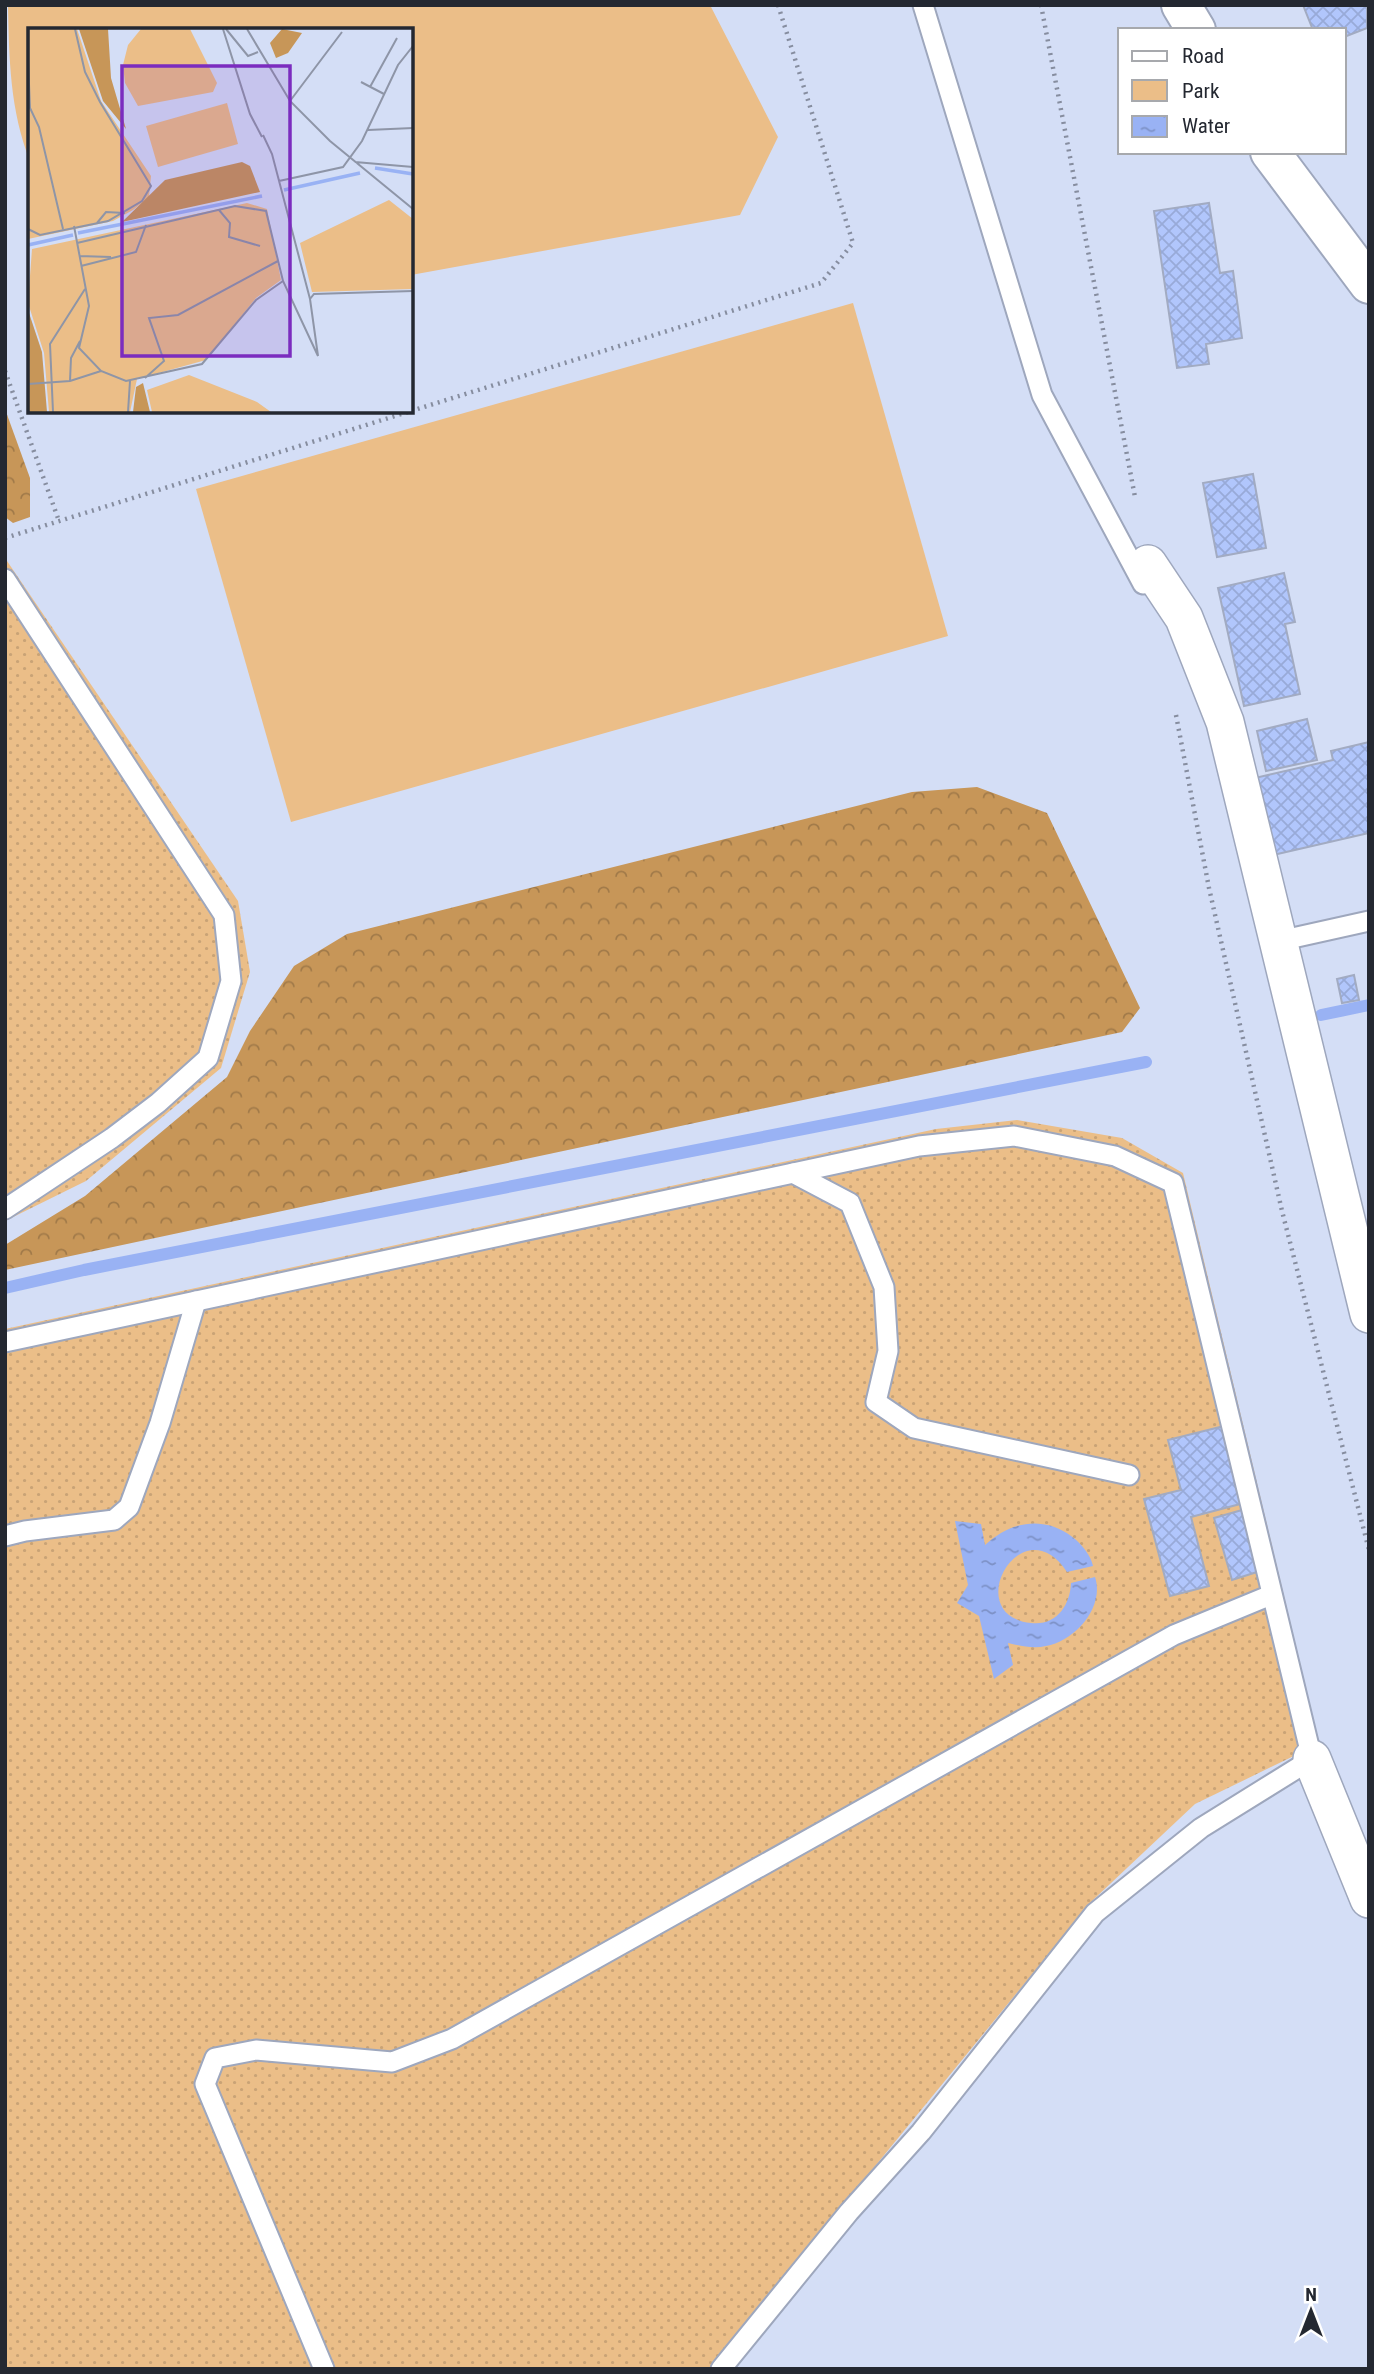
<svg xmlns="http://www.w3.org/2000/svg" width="1374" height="2374" viewBox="0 0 1374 2374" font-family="'Roboto Condensed',sans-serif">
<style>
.grass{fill:url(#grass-dots)}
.forest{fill:url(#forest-crowns)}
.park{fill:#ebbe88}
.water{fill:url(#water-ripples)}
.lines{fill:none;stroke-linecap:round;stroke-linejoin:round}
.stream{stroke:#99b2f4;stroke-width:12}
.building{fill:url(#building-cross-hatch);stroke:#a2abc2;stroke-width:2}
.service-casing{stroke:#9ea7bd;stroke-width:23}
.minor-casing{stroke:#9ea7bd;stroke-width:40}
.tertiary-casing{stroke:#9ea7bd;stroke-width:42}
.path{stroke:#868d9f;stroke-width:4.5;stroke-dasharray:2 5;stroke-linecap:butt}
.service{stroke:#fff;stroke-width:19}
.minor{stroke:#fff;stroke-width:37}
.tertiary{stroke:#fff;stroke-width:38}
.inset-river{fill:none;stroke:#99b2f4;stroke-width:3.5}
.inset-road{fill:none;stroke:#8e95a7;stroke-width:2}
.view{fill:#7b2cbf;fill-opacity:0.15;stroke:#7b2cbf;stroke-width:3.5}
.inset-edge{fill:none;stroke:#242831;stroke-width:3.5}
</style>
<defs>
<pattern id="grass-dots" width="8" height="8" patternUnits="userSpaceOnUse" patternTransform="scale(1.75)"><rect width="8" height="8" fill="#ebbe88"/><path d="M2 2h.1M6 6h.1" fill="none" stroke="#c9a376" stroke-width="1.8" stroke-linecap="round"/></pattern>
<pattern id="forest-crowns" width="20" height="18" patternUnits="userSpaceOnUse" patternTransform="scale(1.75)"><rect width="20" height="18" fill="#c79658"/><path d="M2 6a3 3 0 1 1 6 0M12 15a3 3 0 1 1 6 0" fill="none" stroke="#a17a49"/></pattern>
<pattern id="water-ripples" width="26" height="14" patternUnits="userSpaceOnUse" patternTransform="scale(1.75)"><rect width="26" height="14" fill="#99b2f4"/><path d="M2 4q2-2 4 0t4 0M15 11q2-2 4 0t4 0" fill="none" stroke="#7d91c6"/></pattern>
<pattern id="building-cross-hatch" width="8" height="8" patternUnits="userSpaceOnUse" patternTransform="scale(1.75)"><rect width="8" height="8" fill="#b1c6fc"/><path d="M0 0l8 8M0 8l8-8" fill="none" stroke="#98aad8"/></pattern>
</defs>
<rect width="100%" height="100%" fill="#d4def6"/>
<g class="grass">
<polygon points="5,558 238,901 250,972 221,1068 86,1181 5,1221"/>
<polygon points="1017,1120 1122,1138 1183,1173 1315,1726 1298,1754 1195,1804 1093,1900 709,2369 5,2369 5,1329 936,1129"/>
</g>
<g class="forest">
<polygon points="5,409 30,478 30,517 13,523 5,517"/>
<polygon points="977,787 1047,813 1140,1008 1122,1032 5,1270 5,1245 85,1196 227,1077 250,1031 294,966 347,934 912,792"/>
</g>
<g class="park">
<path d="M 8,5 L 710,5 L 778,137 L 740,215 L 411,275 L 411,30 L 30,30 L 30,161 C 10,111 9,58 8,5 Z"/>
<polygon points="853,303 948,636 291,822 196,489"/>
</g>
<path class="water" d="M 955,1521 L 981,1524 L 985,1545 C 1012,1520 1046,1515 1075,1539 C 1083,1546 1091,1556 1093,1566 L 1067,1572 C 1022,1504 959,1615 1031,1623 C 1056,1626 1070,1606 1071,1583 L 1095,1577 C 1105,1607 1075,1641 1046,1646 C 1033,1649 1021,1646 1008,1643 L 1013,1665 L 994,1679 L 979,1616 L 957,1603 L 968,1585 Z"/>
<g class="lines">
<g class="stream">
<polyline points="1321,1015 1369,1005"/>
<polyline points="5,1288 84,1270 1146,1062"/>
</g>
</g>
<g class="building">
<polygon points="1303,5 1367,5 1367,28 1344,37 1344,30 1313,30"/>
<polygon points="1209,203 1220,273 1233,271 1242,338 1206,344 1209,364 1177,368 1154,211"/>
<polygon points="1253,474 1266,548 1217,557 1203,483"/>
<polygon points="1284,573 1295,622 1285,624 1300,694 1244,706 1218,588"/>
<polygon points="1307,719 1317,760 1266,771 1257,731"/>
<polygon points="1369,742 1369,833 1273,855 1255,778 1333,760 1331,751"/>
<polygon points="1354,975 1359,1000 1342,1003 1337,979"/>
<polygon points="1224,1426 1244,1503 1191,1517 1209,1586 1170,1596 1144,1499 1181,1490 1168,1440"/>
<polygon points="1242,1510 1260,1571 1232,1580 1214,1518"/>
</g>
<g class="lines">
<g class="service-casing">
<g id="service">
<polyline points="923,5 1042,395 1143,584"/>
<polyline points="5,579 224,915 231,981 208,1058 158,1103 112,1138 5,1209"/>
<polyline points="1279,941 1369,921"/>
<polyline points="793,1173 850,1203 884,1287 888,1351 876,1402 914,1428 1129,1475"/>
<polyline points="5,1342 919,1146 1014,1136 1115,1156 1173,1183 1312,1759 1201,1828 1095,1913 921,2132 849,2212 721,2369"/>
<polyline points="5,1536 25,1531 114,1520 129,1507 160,1423 196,1301"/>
<polyline points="324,2369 205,2084 215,2058 256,2050 392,2062 452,2039 1174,1635 1271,1595"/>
</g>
</g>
<g class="minor-casing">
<g id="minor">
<polyline points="1148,564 1184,618 1225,722 1369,1314"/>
<polyline points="1312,1759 1369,1899"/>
</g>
</g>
<g class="tertiary-casing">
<g id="tertiary">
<polyline points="1181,5 1196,30"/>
<polyline points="1270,152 1369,284"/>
</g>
</g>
<g class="path">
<polyline points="1041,5 1135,497"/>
<polyline points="5,371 59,521"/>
<polyline points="411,411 821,283 853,243 778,5"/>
<polyline points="5,538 411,411"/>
<polyline points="1176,715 1209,888 1282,1211 1369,1550"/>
</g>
<use href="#service" class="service"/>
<use href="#minor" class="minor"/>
<use href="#tertiary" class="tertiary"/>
</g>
<g transform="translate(28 28)">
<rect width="385" height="385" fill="#d4def6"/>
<path d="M 0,1 L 49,1 L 73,73 L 123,148 L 121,169 L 105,182 L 85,193 L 0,211 ZM 219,175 L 239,181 L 253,252 L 228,270 L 178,332 L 109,351 L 102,384 L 21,384 L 16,325 L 0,275 L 4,221 ZM 161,347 L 229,374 L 243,384 L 124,384 L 119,362 Z" fill="#ebbe88"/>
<path d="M 51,1 L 80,1 L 83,50 L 98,101 L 75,73 ZM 254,1 L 274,5 L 260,25 L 248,30 L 242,15 ZM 214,134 L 222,138 L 232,164 L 94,194 L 137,152 ZM 0,282 L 14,324 L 19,384 L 0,384 ZM 115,355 L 122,384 L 105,384 L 108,359 Z" fill="#c79658"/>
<path d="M 113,1 L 162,1 L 189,55 L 185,64 L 110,78 L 97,55 L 95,37 L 100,17 ZM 199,75 L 210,116 L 130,139 L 118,98 ZM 361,172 L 385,191 L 385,261 L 284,264 L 272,215 Z" fill="#ebbe88"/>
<path class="inset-river" d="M 347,140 L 385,146M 256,162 L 332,145M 50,205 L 234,168M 0,217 L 45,207"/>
<path class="inset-road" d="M 195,1 L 222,86 L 234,109M 198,1 L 220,28 L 230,24M 219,1 L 262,73 L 302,113 L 385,181M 0,32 L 2,80 L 11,99 L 35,201M 333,54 L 356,66M 342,59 L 369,10M 262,73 L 314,4M 340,102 L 385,100M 235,107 L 244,126 L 282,271M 327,134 L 385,139M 251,153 L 315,139 L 334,113 L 370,37 L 385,18M 191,182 L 202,195 L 201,209 L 232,218M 69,195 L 78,184 L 97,185M 46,198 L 61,278 L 51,320 L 73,343 L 98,353 L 174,336 L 228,272 L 255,253M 0,201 L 12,207 L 80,193 L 114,173 L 123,158 L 72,74 L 57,44 L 47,1M 49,215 L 207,178 L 238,183 L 255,253 L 290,328 L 282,271 L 286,266 L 385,263M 51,228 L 83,229M 53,238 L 108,224 L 118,197M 117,350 L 136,333 L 121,290 L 150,287 L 250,233M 42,353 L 43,330 L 52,313M 0,356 L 42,353 L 73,343M 25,384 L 22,316 L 57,261M 100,384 L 102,353"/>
<path class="view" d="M 94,38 L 262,38 L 262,328 L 94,328 Z"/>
<rect width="385" height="385" class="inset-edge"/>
</g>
<rect width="1374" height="2374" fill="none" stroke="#242831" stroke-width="14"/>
<rect x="1118" y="28" width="228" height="126" fill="#ffffff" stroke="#a7a9ad" stroke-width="2"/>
<rect x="1132" y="51" width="35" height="10" fill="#ffffff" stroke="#a7a9ad" stroke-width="2"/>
<text x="1182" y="63" font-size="21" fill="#242831">Road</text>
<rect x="1132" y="80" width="35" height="21" fill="#ebbe88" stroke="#a7a9ad" stroke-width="2"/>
<text x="1182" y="98" font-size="21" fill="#242831">Park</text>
<rect x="1132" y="116" width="35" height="21" fill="url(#water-ripples)" stroke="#a7a9ad" stroke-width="2"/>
<text x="1182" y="133" font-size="21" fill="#242831">Water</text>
<g transform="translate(1311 2311)" stroke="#ffffff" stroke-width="5" paint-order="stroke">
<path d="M0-5L12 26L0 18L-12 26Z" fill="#242831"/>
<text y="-10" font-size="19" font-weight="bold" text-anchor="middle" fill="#242831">N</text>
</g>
</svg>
